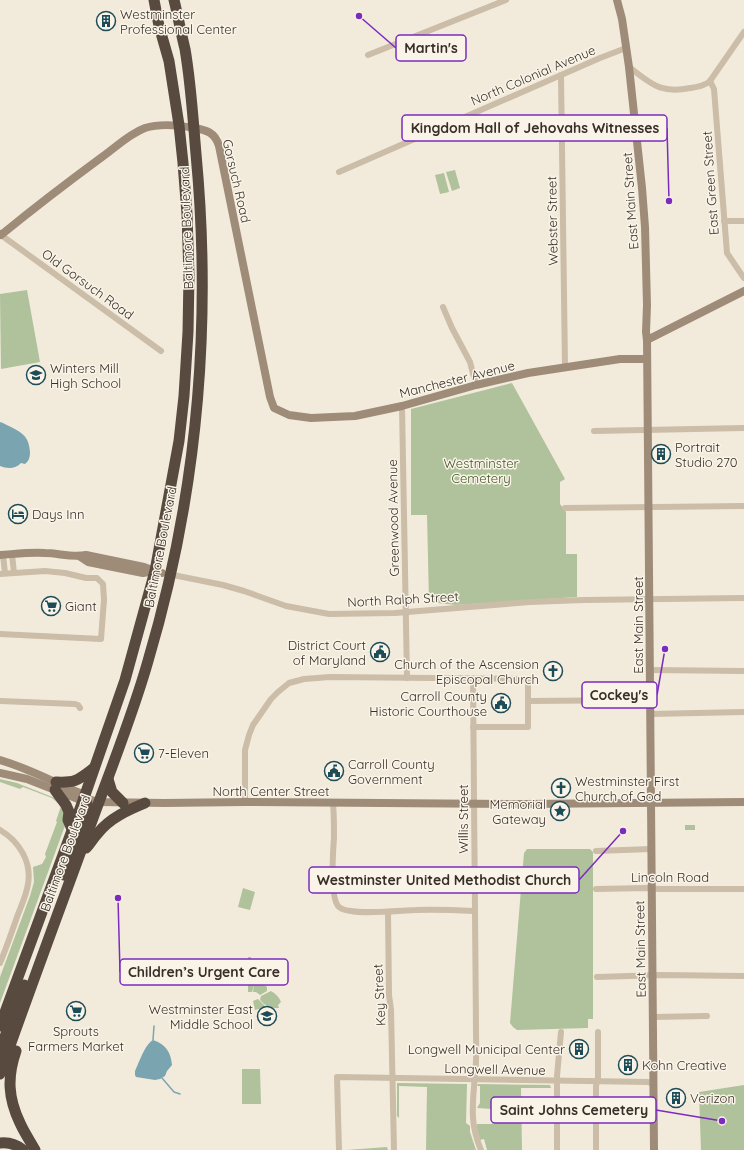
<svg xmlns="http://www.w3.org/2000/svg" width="744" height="1150" viewBox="0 0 744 1150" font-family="Quicksand,sans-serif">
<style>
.green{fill:#afc29b}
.water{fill:#7aa5b0}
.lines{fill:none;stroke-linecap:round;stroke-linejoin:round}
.stream{stroke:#7aa5b0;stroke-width:1.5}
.street{stroke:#cbbda7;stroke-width:6}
.secondary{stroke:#9e8c79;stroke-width:8}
.highway{stroke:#584a3f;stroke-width:11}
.labels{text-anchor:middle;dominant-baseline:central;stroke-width:3;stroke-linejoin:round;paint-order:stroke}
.poi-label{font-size:13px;fill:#372f28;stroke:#faf4e8;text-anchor:start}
.street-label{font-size:13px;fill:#372f28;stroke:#faf4e8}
.park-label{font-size:13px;fill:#40562b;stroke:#faf4e8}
.leader{fill:none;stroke:#7b2cbf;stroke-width:1.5}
.callout-dot{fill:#7b2cbf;stroke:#faf4e8;stroke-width:1.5}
.callout{fill:#faf4e8;stroke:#7b2cbf;stroke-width:1.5}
.callout-label{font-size:14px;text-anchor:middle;font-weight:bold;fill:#372f28}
</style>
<rect width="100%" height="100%" fill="#f2ebdc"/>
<g class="green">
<polygon points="455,170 460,188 452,191 446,172"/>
<polygon points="444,173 449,192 440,194 435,175"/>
<polygon points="27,290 40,362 1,369 0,294"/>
<polygon points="512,383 565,479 560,482 560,504 566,512 566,554 577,554 577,597 456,605 429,602 427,515 411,515 411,409"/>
<polygon points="0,779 17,783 55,798 63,807 66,823 0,1003 0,977 30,896 34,882 33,867 42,864 46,857 45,854 57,822 56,821 61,806 52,798 23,787 20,789 0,782"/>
<rect x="685" y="825" width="10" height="5"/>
<polygon points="527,849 590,849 593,852 593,1019 588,1019 588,1028 517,1030 513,1027 510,1023 524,853"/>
<polygon points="243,888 255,892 250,910 238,907"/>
<polygon points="248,957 251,957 251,981 253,981 254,985 252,992 248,992"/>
<polygon points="258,983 263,984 267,987 267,991 260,995 256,992 253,992 254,985 257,985"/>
<path d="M 271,991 C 276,994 279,997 281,1002 L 278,1005 L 279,1008 L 272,1008 L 270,1006 L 269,1007 L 264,1004 L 260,1000 L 261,996 Z"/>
<polygon points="258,999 266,1007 255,1010 253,1001"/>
<polygon points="242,1069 260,1069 261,1104 242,1104"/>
<polygon points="397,1083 467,1084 466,1123 470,1126 470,1132 476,1150 426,1150 427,1087 399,1086 399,1118 397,1116"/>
<polygon points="478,1084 550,1085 551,1088 521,1088 522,1150 487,1150 484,1139 480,1140 477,1129 477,1124 492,1124 492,1109 477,1108 480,1103 480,1086 477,1086"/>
<polygon points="744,1085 744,1150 701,1150 699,1092"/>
<polygon points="387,1147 388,1150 346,1150"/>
</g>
<g class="water">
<path d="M 0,422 L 3,423 C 18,431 29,433 30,452 C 30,457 29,461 25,464 L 21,463 C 16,469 7,469 0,466 Z"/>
<path d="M 153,1040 C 166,1044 171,1053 172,1065 L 167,1071 L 165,1076 L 160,1079 L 155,1080 L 136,1077 L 135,1075 L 135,1071 C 139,1063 145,1044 153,1040 Z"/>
</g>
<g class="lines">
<g class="stream">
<polyline points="153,1040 154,1026"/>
<polyline points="162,1078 174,1092 180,1094"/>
</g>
<g class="street">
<polyline points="368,55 506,0"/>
<path d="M 629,67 C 652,84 660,94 690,88 C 697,87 705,86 710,81 L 744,32"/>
<polyline points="561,75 565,367"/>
<polyline points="710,81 714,89 727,253 744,278"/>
<polyline points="339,172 600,58 626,48"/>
<polyline points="724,221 744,221"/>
<polyline points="1,235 161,351"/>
<polyline points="443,307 452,328 470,362 476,385"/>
<polyline points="402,406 407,678"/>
<polyline points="594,431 744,428"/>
<polyline points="565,508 744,506"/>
<polyline points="12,554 14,573"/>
<polyline points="3,555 5,573"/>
<polyline points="0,574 45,571 65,573 86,578 97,578 103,584 104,600 101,639 0,634"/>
<polyline points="168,574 223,585 244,591 286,606 329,614 395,613 530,602 584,600 744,598"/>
<polyline points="650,670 744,671"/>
<path d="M 473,679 L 476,1028 C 476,1043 477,1059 475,1074 C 473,1103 469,1122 481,1150"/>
<polyline points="0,701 75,704 78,705 80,708"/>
<polyline points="528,701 650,700"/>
<polyline points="650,714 744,712"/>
<polyline points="245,802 245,750 249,735 253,725 271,699 278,692 289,683 304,679 330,677 528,679 528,727 473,727"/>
<path d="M 333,803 C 334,814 334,825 334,837 C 333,851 330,896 338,906 C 346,917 402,910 416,910 C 435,909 455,910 474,911"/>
<path d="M 0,830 C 19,841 32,862 28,884 C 26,897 20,908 16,920 C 11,934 6,949 0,963"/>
<polyline points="596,851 651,849"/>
<polyline points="596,889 647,888 659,889 744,889"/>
<polyline points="388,912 389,995 391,1010 394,1150"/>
<polyline points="597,977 661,975 744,976"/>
<polyline points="653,1017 707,1016"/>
<polyline points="339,1150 337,1077 648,1082 653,1084"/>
<polyline points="557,1150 557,1076 561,1032"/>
<polyline points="596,1150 596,1086 598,1077 598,1032"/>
</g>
<g class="secondary">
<polyline points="617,0 622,19 629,67 642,188 645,227 647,305 646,332 647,340 654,1150"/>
<path d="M 0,234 L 1,235 C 34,208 68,182 102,157 C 116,147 129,134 145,128 C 161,123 178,125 194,128 C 206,130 215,132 219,146 L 270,397 L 274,408 L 289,415 L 311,418 L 355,416 L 402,406 L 476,385 L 528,373 L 620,359 L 647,359"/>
<polyline points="647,340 744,291"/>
<path d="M 0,555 C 15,554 30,552 45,553 C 58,553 73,558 86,555 L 144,567 L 155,571 L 162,573"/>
<polyline points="79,556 88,562 143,573 154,571"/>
<path d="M 0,760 C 28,768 53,782 80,793 L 84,798"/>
<polyline points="0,773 27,779 78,799 84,798 99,802 164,803 245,802 524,804 744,802"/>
</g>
<g class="highway">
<polyline points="108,779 112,792 123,803"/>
<path d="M 56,782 C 76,783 78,780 94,768"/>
<polyline points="55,790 66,805 69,812 68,820 72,829"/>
<path d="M 86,848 C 91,843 93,838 98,833 C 110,818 128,810 145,803"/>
<polyline points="64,875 88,808 87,804 84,798"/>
<polyline points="0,1026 84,798 125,680 155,571 179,441 184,396 188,332 189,276 187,214 183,163 179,125 169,61 159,26 154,0"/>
<path d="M 16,1051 C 7,1077 8,1098 20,1123 C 24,1132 30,1141 35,1150"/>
<polyline points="0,1056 3,1042 24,985"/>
<path d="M 0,1074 C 30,988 62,903 93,818 C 112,766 133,714 148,661 C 197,496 212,324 196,154 C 193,119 191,84 185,49 C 181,33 178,16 174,0"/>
<path d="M 0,1143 C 9,1142 16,1144 23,1150"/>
</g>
</g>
<defs>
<g id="building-ring" transform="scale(1)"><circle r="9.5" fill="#faf4e8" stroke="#1d4c59" stroke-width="1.5"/><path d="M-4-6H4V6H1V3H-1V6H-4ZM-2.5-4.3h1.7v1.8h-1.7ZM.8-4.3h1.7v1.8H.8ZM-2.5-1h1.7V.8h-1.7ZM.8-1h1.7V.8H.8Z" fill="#1d4c59"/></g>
<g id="school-ring" transform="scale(1)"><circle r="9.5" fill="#faf4e8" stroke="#1d4c59" stroke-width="1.5"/><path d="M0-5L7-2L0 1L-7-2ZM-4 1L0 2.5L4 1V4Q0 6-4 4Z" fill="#1d4c59"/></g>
<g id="hotel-ring" transform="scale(1)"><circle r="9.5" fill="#faf4e8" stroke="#1d4c59" stroke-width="1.5"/><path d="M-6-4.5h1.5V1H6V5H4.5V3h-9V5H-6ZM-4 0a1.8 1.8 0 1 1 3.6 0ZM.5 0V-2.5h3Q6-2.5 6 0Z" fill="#1d4c59"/></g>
<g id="supermarket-ring" transform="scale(1)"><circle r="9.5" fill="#faf4e8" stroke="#1d4c59" stroke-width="1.5"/><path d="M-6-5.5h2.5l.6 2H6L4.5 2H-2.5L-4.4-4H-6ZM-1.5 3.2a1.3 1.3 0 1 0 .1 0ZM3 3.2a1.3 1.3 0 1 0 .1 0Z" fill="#1d4c59"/></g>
<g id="civic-ring" transform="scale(1)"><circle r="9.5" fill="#faf4e8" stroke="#1d4c59" stroke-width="1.5"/><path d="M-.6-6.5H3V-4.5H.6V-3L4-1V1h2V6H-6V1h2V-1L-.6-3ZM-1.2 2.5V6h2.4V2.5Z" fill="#1d4c59"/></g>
<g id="church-ring" transform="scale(1)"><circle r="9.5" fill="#faf4e8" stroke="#1d4c59" stroke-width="1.5"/><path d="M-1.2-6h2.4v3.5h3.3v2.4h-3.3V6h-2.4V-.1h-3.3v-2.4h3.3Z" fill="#1d4c59"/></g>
<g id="sight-ring" transform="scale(1)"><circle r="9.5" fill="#faf4e8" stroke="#1d4c59" stroke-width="1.5"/><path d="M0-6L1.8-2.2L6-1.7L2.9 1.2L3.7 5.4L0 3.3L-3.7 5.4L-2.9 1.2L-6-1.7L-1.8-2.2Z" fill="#1d4c59"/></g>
</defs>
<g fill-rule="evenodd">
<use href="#building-ring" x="106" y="21"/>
<use href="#school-ring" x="36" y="375"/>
<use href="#building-ring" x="661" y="454"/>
<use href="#hotel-ring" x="18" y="514"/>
<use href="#supermarket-ring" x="51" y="606"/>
<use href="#civic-ring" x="380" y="652"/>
<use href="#church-ring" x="553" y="671"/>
<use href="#civic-ring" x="501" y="703"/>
<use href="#supermarket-ring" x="144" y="753"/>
<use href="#civic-ring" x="334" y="771"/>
<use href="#church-ring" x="561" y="788"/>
<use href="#sight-ring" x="560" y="811"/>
<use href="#supermarket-ring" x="76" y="1011"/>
<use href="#school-ring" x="267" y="1016"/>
<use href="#building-ring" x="579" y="1049"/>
<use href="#building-ring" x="628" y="1065"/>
<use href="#building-ring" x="676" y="1098"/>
</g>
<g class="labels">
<g class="poi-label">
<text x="120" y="14">Westminster<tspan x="120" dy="15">Professional Center</tspan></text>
<text x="50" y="368">Winters Mill<tspan x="50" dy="15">High School</tspan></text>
<text x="675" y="447">Portrait<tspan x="675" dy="15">Studio 270</tspan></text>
<text x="32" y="514">Days Inn</text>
<text x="65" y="606">Giant</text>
<text x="366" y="645" text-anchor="end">District Court<tspan x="366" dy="15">of Maryland</tspan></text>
<text x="539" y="664" text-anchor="end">Church of the Ascension<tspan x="539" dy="15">Episcopal Church</tspan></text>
<text x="487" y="696" text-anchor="end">Carroll County<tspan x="487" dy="15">Historic Courthouse</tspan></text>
<text x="158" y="753">7-Eleven</text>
<text x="348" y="764">Carroll County<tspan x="348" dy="15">Government</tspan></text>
<text x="575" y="781">Westminster First<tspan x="575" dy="15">Church of God</tspan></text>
<text x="546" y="804" text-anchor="end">Memorial<tspan x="546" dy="15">Gateway</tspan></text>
<text x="253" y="1009" text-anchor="end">Westminster East<tspan x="253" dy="15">Middle School</tspan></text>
<text x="76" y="1031" text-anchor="middle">Sprouts<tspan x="76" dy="15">Farmers Market</tspan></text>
<text x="565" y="1049" text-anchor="end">Longwell Municipal Center</text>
<text x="642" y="1065">Kohn Creative</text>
<text x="690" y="1098">Verizon</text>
</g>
<g class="street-label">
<text transform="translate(533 75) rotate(-23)">North Colonial Avenue</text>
<text transform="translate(237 181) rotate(77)">Gorsuch Road</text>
<text transform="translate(710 183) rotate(-94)">East Green Street</text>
<text transform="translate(630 201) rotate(-94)">East Main Street</text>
<text transform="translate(552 221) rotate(-91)">Webster Street</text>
<text transform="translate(186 228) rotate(-92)">Baltimore Boulevard</text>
<text transform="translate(88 284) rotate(36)">Old Gorsuch Road</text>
<text transform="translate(457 379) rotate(-14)">Manchester Avenue</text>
<text transform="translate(393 518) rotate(-91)">Greenwood Avenue</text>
<text transform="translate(160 547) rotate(-79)">Baltimore Boulevard</text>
<text transform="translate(403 599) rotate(-3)">North Ralph Street</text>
<text transform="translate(638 625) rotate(-90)">East Main Street</text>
<text x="271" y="791">North Center Street</text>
<text transform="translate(463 819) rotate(-90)">Willis Street</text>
<text transform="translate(65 853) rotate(-70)">Baltimore Boulevard</text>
<text x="670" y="877">Lincoln Road</text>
<text transform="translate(640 949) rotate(-91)">East Main Street</text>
<text transform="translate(379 995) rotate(-93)">Key Street</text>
<text transform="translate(495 1069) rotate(1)">Longwell Avenue</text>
</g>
<g class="park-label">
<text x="481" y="463">Westminster<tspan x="481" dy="15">Cemetery</tspan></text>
</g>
</g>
<path class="leader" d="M359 16L396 48M669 201L667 128M665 649L657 695M623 831L579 880M118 898L120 972M722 1121L656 1110"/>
<g class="callout-dot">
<circle cx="359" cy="16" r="4"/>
<circle cx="669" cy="201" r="4"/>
<circle cx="665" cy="649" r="4"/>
<circle cx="623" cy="831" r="4"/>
<circle cx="118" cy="898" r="4"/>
<circle cx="722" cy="1121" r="4"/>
</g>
<g class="callout">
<rect x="396" y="35" width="70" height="26" rx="4"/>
<rect x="402" y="115" width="265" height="26" rx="4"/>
<rect x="582" y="682" width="75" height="26" rx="4"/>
<rect x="309" y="867" width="270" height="26" rx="4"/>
<rect x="120" y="959" width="168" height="26" rx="4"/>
<rect x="491" y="1097" width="165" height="26" rx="4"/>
</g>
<g class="callout-label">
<text x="431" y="53">Martin's</text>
<text x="535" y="133">Kingdom Hall of Jehovahs Witnesses</text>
<text x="619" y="700">Cockey's</text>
<text x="444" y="885">Westminster United Methodist Church</text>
<text x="204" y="977">Children’s Urgent Care</text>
<text x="574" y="1115">Saint Johns Cemetery</text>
</g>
</svg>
